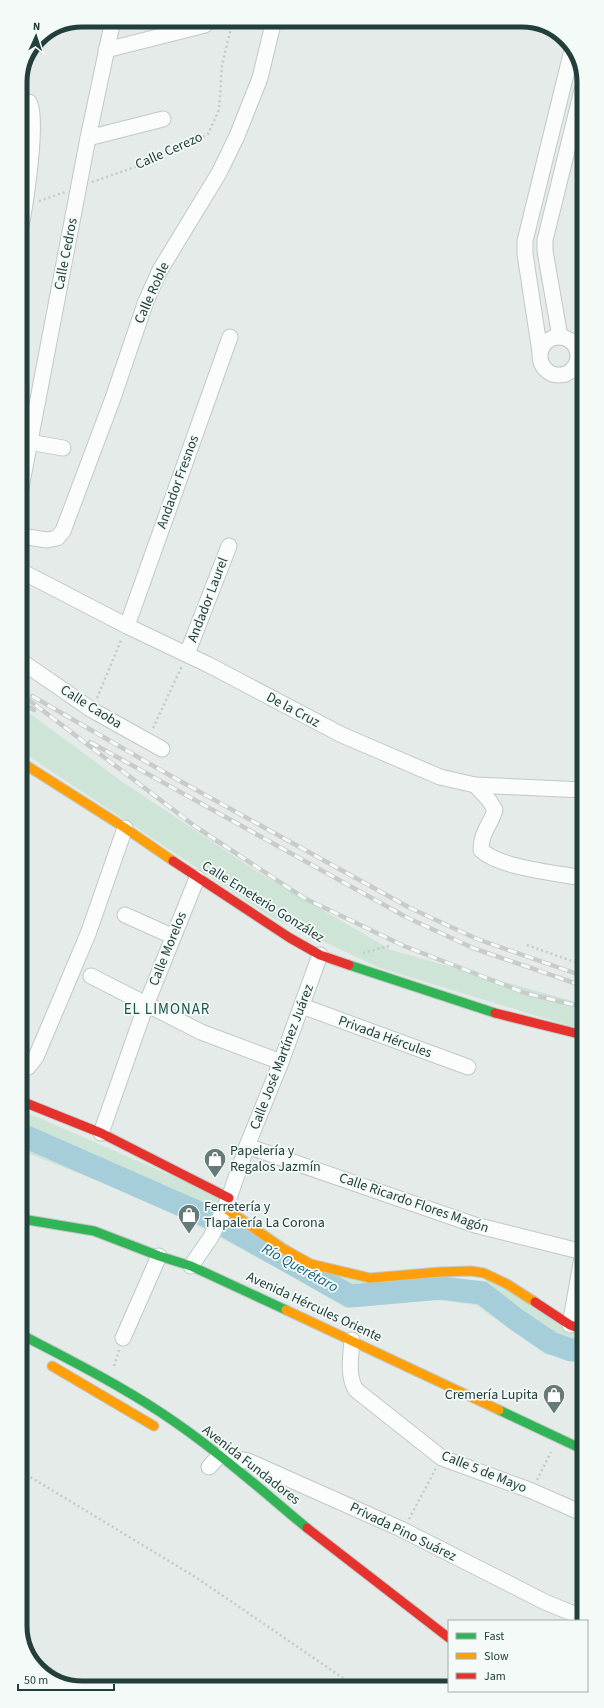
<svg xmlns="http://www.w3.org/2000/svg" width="604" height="1708" viewBox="0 0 604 1708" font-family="'Source Sans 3',sans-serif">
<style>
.green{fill:#cee4d7}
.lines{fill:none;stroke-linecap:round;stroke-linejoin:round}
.river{stroke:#a5cdda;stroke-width:23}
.street-casing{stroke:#c2c8c6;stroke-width:17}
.fast-casing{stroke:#c1c8c6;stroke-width:11}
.slow-casing{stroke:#c1c8c6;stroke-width:11}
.jam-casing{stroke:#c1c8c6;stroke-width:11}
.path{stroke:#c1cbc9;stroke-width:2.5;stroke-dasharray:2 3;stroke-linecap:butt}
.street{stroke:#fbfcfc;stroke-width:15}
.fast{stroke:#30b455;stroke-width:9}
.slow{stroke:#ff9f0a;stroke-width:9}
.jam{stroke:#e5322d;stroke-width:9}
.rail-casing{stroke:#c7ccca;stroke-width:4.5}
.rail{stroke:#f4faf7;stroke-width:3;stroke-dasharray:9;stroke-linecap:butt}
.labels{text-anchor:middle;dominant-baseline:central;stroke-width:3.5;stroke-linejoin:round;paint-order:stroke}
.street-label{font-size:14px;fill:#223f3b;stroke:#f4faf7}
.poi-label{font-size:14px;fill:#223f3b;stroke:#f4faf7;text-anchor:start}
.neighbourhood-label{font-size:15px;letter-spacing:1px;fill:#1d524b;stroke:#f4faf7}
.water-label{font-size:15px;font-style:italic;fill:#1a627d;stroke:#f4faf7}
.rim{fill:none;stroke:#223f3b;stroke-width:5}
</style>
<rect width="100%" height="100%" fill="#e5ebe9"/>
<g class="green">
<polygon points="21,707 124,783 258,872 391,950 583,1004 583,1030 380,968 271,917 21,751"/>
<polygon points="21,1110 220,1197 329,1273 489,1281 584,1329 584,1361 545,1354 476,1305 435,1300 346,1308 284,1272 159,1205 22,1151"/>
</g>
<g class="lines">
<polyline class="river" points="22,1135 213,1219 350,1296 442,1288 482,1293 517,1320 551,1343 571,1350 584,1350"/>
<g class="street-casing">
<g id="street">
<polyline points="106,50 205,25"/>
<path d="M 20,100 L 29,102 C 39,117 25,209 20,230"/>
<polyline points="88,138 163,119"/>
<polyline points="560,337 545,251 545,240 582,90"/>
<circle cx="559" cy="356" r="19"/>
<polyline points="540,352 525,254 525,241 572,50"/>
<polyline points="29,442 63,448"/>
<polyline points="21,488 88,138 113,20"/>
<polyline points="21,536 47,540 57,538 63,531 113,398 146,301 160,270 219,173 237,136 260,78 274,20"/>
<polyline points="21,571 127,626 209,665 342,735 440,777 475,785 583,790"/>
<polyline points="127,626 230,337"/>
<polyline points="187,654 229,546"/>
<polyline points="21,661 92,710 162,749"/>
<path d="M 475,785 L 489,800 L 495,810 C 490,826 481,832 481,850 C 500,868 556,873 583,878"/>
<polyline points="125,915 172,936"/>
<polyline points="91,976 201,1032 281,1062"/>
<polyline points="302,1006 468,1067"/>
<polyline points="21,1070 28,1067 36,1057 88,934 125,828"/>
<polyline points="101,1133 146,1005 197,878"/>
<polyline points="247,1146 475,1225 583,1252"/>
<polyline points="191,1266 211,1237 229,1198 247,1146 281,1062 320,955"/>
<polyline points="570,1325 583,1252"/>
<polyline points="123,1338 159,1256"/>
<path d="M 352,1340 C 351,1356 347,1376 356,1390 L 442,1458 L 532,1491 L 584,1514"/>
<polyline points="209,1467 219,1456 248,1461 401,1529 545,1602 584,1618"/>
<polyline points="39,1669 50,1677"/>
</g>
</g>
<g class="fast-casing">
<g id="fast">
<polyline points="349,965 495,1013"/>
<polyline points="22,1219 94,1231 159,1256 191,1266 286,1310"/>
<path d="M 22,1335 C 68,1359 116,1383 160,1412 C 212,1446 259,1488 307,1528"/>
<polyline points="499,1410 584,1450"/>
</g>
</g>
<g class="slow-casing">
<g id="slow">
<polyline points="21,762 125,828 173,861"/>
<polyline points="225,1208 282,1248 311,1264 370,1278 440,1272 471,1271 484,1273 507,1284 535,1302"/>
<polyline points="286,1310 499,1410"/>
<polyline points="52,1366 154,1426"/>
</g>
</g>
<g class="jam-casing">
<g id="jam">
<polyline points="173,861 290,938 320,955 349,965"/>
<polyline points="495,1013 583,1035"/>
<polyline points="21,1101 101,1133 229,1198"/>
<polyline points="535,1302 570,1325 584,1330"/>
<polyline points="307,1528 449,1638"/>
</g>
</g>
<g class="path">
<polyline points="92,182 158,159 208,134 219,110 222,65 233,20"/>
<polyline points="39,201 65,192"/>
<polyline points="97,698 122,638"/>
<polyline points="153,728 182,666"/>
<polyline points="527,945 583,965"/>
<polyline points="363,953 389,946"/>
<polyline points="114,1366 119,1350"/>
<polyline points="22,1472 197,1578 356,1687"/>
<polyline points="537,1480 551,1452"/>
<polyline points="409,1519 436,1468"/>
</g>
<use href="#street" class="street"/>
<use href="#fast" class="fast"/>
<use href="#slow" class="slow"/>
<use href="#jam" class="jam"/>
<g class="rail-casing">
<g id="rail">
<polyline points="21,694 196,827 304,898 404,946 525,993 583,1007"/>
<polyline points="32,696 171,776 410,908 477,939 583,976"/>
<polyline points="21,702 34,710"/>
<polyline points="90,742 406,917 473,948 583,986"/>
</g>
</g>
<use href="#rail" class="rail"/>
</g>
<defs>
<g id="shop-pin" transform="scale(1.15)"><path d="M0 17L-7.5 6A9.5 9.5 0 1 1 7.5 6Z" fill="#667b78" stroke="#f4faf7"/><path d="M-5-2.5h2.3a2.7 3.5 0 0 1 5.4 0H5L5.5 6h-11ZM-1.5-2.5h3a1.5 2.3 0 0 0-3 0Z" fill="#fff"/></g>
</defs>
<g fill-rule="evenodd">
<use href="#shop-pin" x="215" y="1159"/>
<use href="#shop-pin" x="189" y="1215"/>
<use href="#shop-pin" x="554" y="1395"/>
</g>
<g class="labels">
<g class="street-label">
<text transform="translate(169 151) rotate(-24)">Calle Cerezo</text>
<text transform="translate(66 254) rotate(-79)">Calle Cedros</text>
<text transform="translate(152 293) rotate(-66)">Calle Roble</text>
<text transform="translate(178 482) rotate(-70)">Andador Fresnos</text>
<text transform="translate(208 600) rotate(-69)">Andador Laurel</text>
<text transform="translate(91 707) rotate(32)">Calle Caoba</text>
<text transform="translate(293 710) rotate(28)">De la Cruz</text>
<text transform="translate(263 902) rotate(32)">Calle Emeterio González</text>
<text transform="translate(168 949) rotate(-68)">Calle Morelos</text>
<text transform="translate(385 1037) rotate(20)">Privada Hércules</text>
<text transform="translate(282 1057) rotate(-69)">Calle José Martínez Juárez</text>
<text transform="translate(414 1203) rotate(19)">Calle Ricardo Flores Magón</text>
<text transform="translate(314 1307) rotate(25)">Avenida Hércules Oriente</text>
<text transform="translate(251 1465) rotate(38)">Avenida Fundadores</text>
<text transform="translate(484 1472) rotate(22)">Calle 5 de Mayo</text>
<text transform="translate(403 1532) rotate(26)">Privada Pino Suárez</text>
</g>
<g class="poi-label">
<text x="230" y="1151">Papelería y<tspan x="230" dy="16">Regalos Jazmín</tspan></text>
<text x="204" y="1207">Ferretería y<tspan x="204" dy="16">Tlapalería La Corona</tspan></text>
<text x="538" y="1395" text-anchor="end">Cremería Lupita</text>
</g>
<g class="neighbourhood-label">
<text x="167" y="1009">EL LIMONAR</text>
</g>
<g class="water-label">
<text transform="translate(300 1268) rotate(29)">Río Querétaro</text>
</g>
</g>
<path d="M0 0H604V1708H0ZM82 27H522A55 55 0 0 1 577 82V1626A55 55 0 0 1 522 1681H82A55 55 0 0 1 27 1626V82A55 55 0 0 1 82 27Z" fill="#f4faf7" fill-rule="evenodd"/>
<path class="rim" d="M82 27H522A55 55 0 0 1 577 82V1626A55 55 0 0 1 522 1681H82A55 55 0 0 1 27 1626V82A55 55 0 0 1 82 27Z"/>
<rect x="448" y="1620" width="140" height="72" fill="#f4faf7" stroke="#a0afac"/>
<rect x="456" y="1633" width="20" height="6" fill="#30b455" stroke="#a0afac"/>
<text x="484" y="1640" font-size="12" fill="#223f3b">Fast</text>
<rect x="456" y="1653" width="20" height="6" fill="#ff9f0a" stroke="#a0afac"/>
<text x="484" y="1660" font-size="12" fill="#223f3b">Slow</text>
<rect x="456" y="1673" width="20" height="6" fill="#e5322d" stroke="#a0afac"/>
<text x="484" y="1680" font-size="12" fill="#223f3b">Jam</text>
<g transform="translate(36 36) rotate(3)" stroke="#f4faf7" stroke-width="3" paint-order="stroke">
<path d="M0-3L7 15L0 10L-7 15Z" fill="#223f3b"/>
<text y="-6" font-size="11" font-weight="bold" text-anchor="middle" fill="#223f3b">N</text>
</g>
<path d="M18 1684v6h96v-6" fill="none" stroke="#223f3b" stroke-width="2"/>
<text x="24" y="1684" font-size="12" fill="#223f3b" stroke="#f4faf7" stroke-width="3" paint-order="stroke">50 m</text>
</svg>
